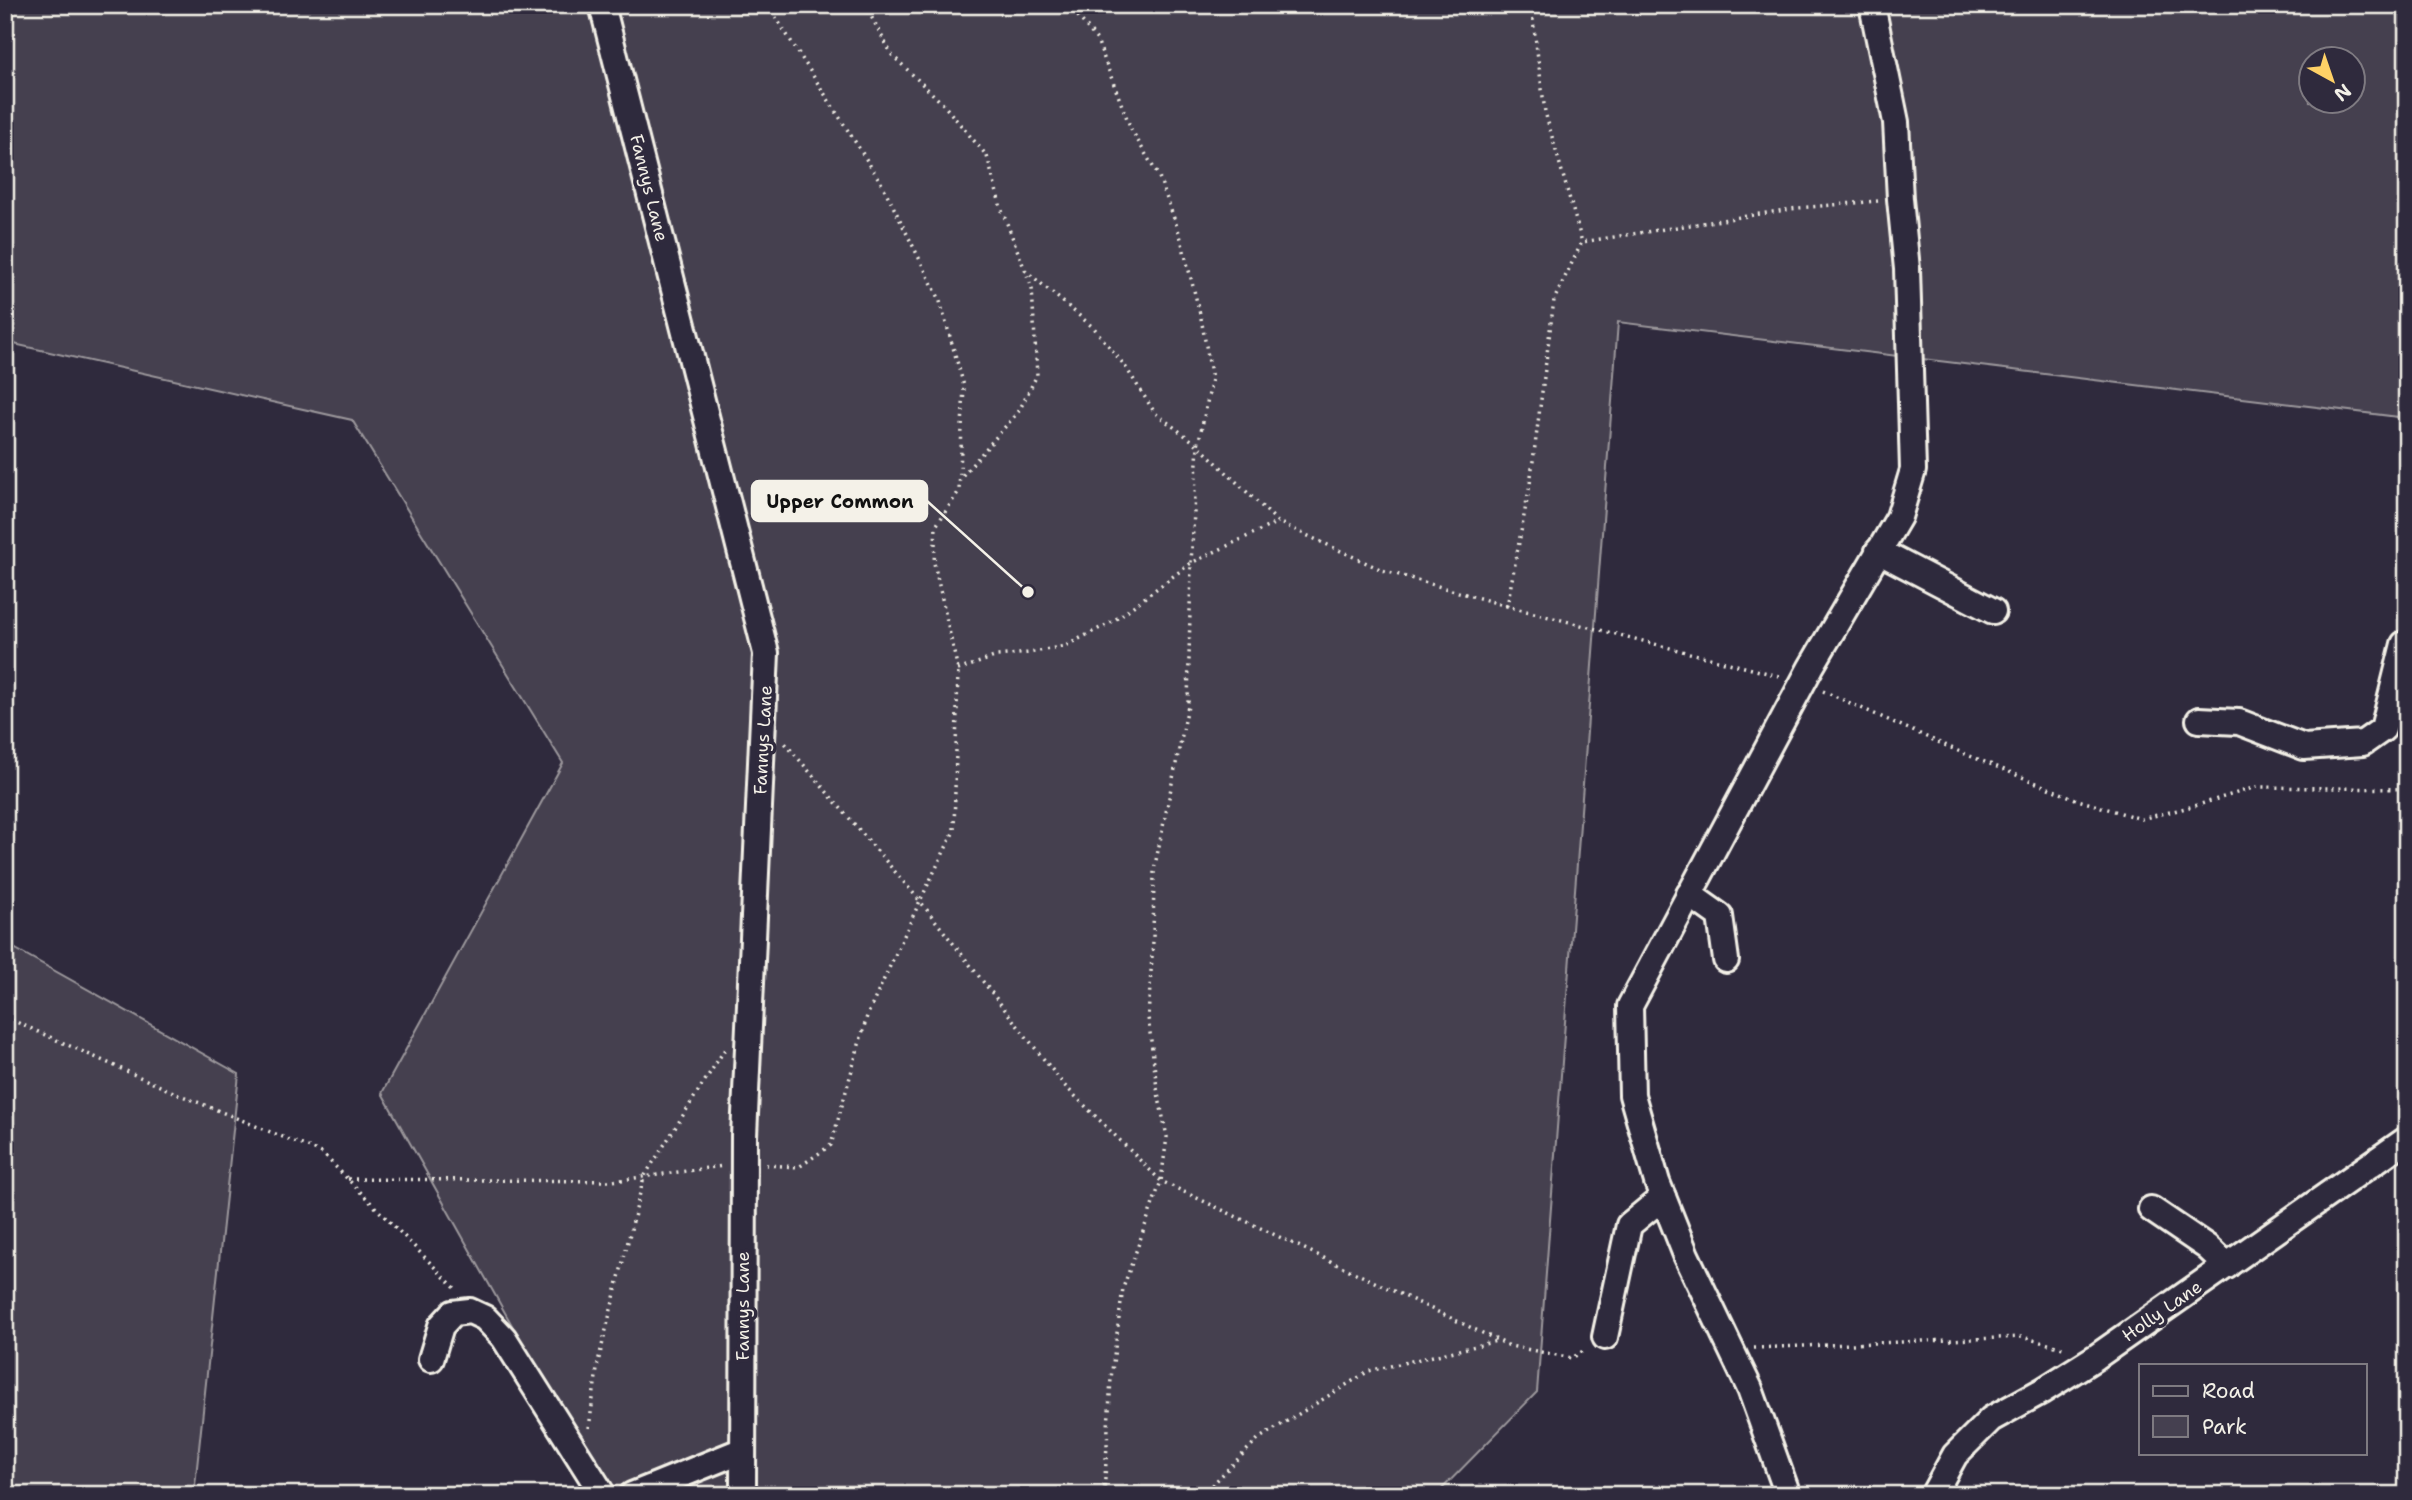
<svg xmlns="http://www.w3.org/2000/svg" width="2412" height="1500" viewBox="0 0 2412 1500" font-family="'Shantell Sans',sans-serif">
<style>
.green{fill:#454050;stroke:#9c989c;stroke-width:2;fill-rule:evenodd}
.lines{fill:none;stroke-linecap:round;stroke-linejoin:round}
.minor-casing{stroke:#f4f1e8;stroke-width:30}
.path{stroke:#f4f1e8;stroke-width:3.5;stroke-dasharray:2 5;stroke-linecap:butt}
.minor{stroke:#2f2a3d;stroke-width:24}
.labels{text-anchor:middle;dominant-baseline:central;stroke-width:7;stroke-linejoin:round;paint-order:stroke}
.street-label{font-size:18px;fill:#f4f1e8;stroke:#2f2a3d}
.leader{fill:none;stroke:#f4f1e8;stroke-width:2.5}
.callout-dot{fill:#f4f1e8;stroke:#2f2a3d;stroke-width:2.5}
.callout{fill:#f4f1e8;stroke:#f4f1e8;stroke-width:2.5}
.callout-label{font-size:19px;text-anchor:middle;font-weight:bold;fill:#111}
</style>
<rect width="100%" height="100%" fill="#2f2a3d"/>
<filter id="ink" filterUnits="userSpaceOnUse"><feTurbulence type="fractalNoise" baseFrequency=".0143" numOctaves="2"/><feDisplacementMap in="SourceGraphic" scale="14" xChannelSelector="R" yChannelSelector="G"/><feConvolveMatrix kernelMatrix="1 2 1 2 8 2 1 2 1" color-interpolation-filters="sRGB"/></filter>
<g filter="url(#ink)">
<g class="green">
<path d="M 5,5 L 2407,5 L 2407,418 L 1618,322 L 1537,1392 L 1436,1495 L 607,1495 L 382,1093 L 563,763 L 352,420 L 5,342 ZM 2310,60 L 2352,60 L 2352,102 L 2310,102 Z"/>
<polygon points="5,943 239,1074 194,1495 5,1495"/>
</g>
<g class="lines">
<g class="minor-casing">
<g id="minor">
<polyline points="602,5 766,653 744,1136 743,1495"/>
<polyline points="1878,551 1993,611"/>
<polyline points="2199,720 2239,722 2304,747 2363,743 2383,729 2404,644 2407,644"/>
<polyline points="1689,894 1720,916 1726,960"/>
<polyline points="2151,1209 2207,1247 2227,1266"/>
<polyline points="1605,1337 1629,1225 1663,1197"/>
<polyline points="431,1359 441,1326 453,1313 470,1311 485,1318 504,1338 603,1495"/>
<polyline points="632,1495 743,1450"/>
<polyline points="1788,1495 1750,1389 1686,1255 1657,1182 1632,1095 1630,1006 1811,667 1899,517 1913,470 1907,269 1900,199 1896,122 1872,5"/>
<polyline points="1933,1495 1955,1455 1991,1419 2042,1391 2096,1357 2407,1139"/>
</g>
</g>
<g class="path">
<polyline points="768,5 882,184 939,298 964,386 959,491 936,526 934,563 958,670 954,831 920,901 785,743"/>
<polyline points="865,5 892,55 942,103 987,156 1001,208 1032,288 1037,375 1019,411 961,477"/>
<polyline points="1069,5 1097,40 1131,129 1159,177 1180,235 1201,318 1212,379 1198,445 1191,563 1188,706 1154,870 1153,941 1148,1017 1157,1088 1167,1137 1161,1181 1123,1288 1111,1378 1104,1495"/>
<polyline points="1531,5 1545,112 1582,242"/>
<polyline points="1025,270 1094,328 1125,366 1155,413 1198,445 1278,522 1382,570 1507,606"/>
<polyline points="958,670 997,656 1029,653 1065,646 1112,622 1191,563 1278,522"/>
<polyline points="1779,676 1507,606 1530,484 1554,300 1582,242 1798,208 1878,201"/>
<polyline points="1823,691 1958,751 2078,800 2141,819 2198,805 2256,787 2407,789"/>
<polyline points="5,1017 180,1095 322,1153 457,1290"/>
<polyline points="766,1165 799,1167 831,1145 867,1016 920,901 1064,1085 1161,1181 1510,1346 1572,1358 1586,1349"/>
<polyline points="348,1179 613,1181 723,1166"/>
<polyline points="1754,1348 2022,1337 2067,1349"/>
<polyline points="589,1428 598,1362 644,1177 725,1049"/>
<polyline points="1202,1495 1258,1439 1369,1371 1497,1341"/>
</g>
<use href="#minor" class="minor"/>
</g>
</g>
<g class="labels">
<g class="street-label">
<text transform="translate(649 188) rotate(76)">Fannys Lane</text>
<text transform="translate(763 740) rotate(-87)">Fannys Lane</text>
<text transform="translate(743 1306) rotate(-90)">Fannys Lane</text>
<text transform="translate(2162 1311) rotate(-35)">Holly Lane</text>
</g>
</g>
<path class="leader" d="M1028 592L927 501"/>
<circle class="callout-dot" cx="1028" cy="592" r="7"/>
<rect class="callout" x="752" y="481" width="175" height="40" rx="7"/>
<g class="callout-label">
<text x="840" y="508">Upper Common</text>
</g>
<rect width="2412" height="1500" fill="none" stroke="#2f2a3d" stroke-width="28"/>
<rect x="14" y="14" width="2384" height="1472" fill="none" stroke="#f4f1e8" stroke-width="2.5" filter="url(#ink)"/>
<rect x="2139" y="1364" width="228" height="91" fill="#2f2a3d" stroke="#7e7a81" stroke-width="2"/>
<rect x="2153" y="1386" width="35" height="10" fill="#2f2a3d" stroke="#7e7a81" stroke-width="2"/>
<text x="2202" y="1398" font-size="21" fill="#f4f1e8">Road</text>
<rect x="2153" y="1416" width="35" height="21" fill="#454050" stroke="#7e7a81" stroke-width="2"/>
<text x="2202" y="1434" font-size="21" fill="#f4f1e8">Park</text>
<g transform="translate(2332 80) rotate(140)"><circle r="33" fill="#2f2a3d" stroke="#7e7a81" stroke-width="2"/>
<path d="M0-5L12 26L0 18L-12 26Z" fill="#ffd166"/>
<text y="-10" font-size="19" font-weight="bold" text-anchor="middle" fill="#f4f1e8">N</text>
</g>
</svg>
